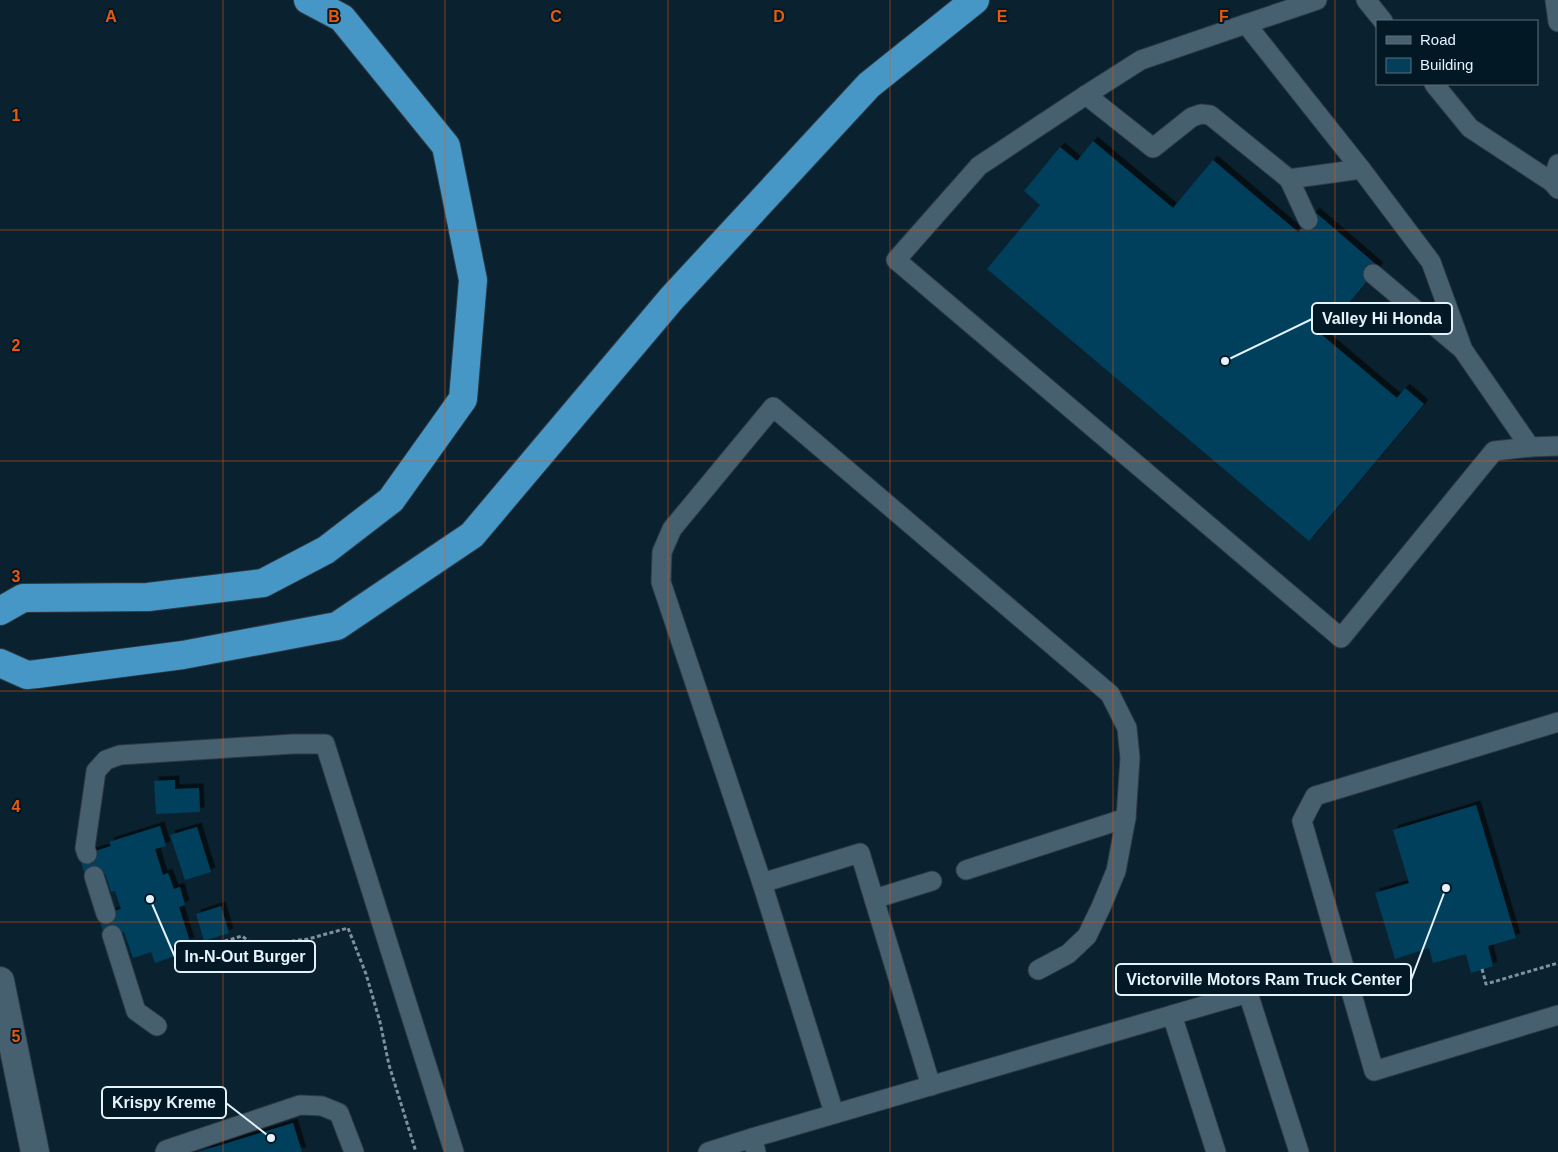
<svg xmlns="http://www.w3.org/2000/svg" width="1558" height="1152" viewBox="0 0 1558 1152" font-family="Helvetica,sans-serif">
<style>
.building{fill:#033f5b;filter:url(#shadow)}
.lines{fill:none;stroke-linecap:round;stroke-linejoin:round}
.service-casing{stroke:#2e3945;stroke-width:21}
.secondary-casing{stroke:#2e3945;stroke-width:30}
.motorway-casing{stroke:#2e3945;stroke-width:30}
.path{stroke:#7f919c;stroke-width:3;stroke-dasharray:4 2.5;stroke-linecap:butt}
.service{stroke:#476070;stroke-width:19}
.secondary{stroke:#476070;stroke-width:28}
.motorway{stroke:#4697c5;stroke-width:28}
.grid{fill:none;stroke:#e8590c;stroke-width:1;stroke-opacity:0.55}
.grid-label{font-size:16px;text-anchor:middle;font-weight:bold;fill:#e8590c;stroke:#021825;stroke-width:4;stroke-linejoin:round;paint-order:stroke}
.leader{fill:none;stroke:#e4f2fb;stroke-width:2}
.callout-dot{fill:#e4f2fb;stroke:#021825;stroke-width:2}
.callout{fill:#021825;stroke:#e4f2fb;stroke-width:2}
.callout-label{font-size:16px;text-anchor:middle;font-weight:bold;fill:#e4f2fb}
</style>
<defs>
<filter id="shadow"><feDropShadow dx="4.5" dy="-4.5" stdDeviation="0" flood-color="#0009"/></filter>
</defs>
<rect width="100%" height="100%" fill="#0a222f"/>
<g class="building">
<polygon points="1093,141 1173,208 1213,160 1298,232 1315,212 1379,267 1322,335 1397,398 1405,388 1424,404 1309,541 987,269 1040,205 1024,191 1060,147 1077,161"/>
<polygon points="175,780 175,789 199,788 200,812 156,814 154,781"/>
<polygon points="1476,805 1516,938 1488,946 1493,966 1471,973 1466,954 1433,963 1429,948 1395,959 1375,893 1409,883 1393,830"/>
<polygon points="160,826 166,846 155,849 163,875 168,873 174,889 180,887 185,905 179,907 190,942 172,947 175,956 155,963 151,952 133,958 124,932 105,938 98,916 121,909 115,891 111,892 105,873 86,878 79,856 111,846 109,842"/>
<polygon points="197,827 211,872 185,880 170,835"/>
<polygon points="221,906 229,933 204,941 196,914"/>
<polygon points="293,1123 302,1152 198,1152"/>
</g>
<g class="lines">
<g class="service-casing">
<g id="service">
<polyline points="1317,0 1246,24 1361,169 1431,262 1463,350 1530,447 1558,446"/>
<polyline points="1366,0 1383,21"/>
<polyline points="1555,0 1558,22"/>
<polyline points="1246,24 1141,60 1086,95 979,166 896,260 1341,638 1494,451 1530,447"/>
<polyline points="1434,84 1470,128 1552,182 1558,189"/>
<polyline points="1086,95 1153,148 1192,117 1201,114 1210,115 1289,179 1361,169"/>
<polyline points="1289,179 1308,220"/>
<polyline points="1552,182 1558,164"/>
<polyline points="1373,274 1462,349"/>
<polyline points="1558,722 1315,796 1302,821 1374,1071 1558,1015"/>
<polyline points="87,854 85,848 96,771 106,760 120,755 293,744 325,744 454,1152"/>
<polyline points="94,876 106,914"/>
<polyline points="762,883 661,582 662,552 672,529 773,407 1110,694 1127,728 1130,758 1126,818 966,870"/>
<polyline points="874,899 932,881"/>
<polyline points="112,935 136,1011 157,1026"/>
<polyline points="1038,970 1068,954 1087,936 1101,907 1116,871 1126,818"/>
<polyline points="1172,1015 1248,993 1299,1152"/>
<polyline points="834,1113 762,883 860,853 931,1086"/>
<polyline points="752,1138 1172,1015 1216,1152"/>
<polyline points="165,1152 166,1150 300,1105 322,1106 339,1113 354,1152"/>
<polyline points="708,1152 752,1138 756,1152"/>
</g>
</g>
<g class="secondary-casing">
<polyline id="secondary" points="0,981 35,1152"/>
</g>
<g class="motorway-casing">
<g id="motorway">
<polyline points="0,611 23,598 148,597 263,583 326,550 391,500 463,399 473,280 446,146 342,18 308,0"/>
<polyline points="0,663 27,675 37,674 183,655 337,626 472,535 672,298 869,85 975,0"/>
</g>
</g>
<g class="path">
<polyline points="212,945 242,936 255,946 308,939 348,928 366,974 380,1022 389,1065 416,1152"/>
<polyline points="1482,969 1486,984 1558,963"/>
</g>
<use href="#service" class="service"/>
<use href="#secondary" class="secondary"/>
<use href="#motorway" class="motorway"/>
</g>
<path class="grid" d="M 223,0 L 223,1152M 445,0 L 445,1152M 668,0 L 668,1152M 890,0 L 890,1152M 1113,0 L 1113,1152M 1335,0 L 1335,1152M 0,230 L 1558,230M 0,461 L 1558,461M 0,691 L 1558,691M 0,922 L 1558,922"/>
<g class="grid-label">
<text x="111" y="22">A</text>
<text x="334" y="22">B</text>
<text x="556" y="22">C</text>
<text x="779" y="22">D</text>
<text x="1002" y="22">E</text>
<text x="1224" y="22">F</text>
<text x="16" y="121">1</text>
<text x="16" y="351">2</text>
<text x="16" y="582">3</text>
<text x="16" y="812">4</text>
<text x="16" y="1042">5</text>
</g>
<path class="leader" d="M1225 361L1312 319M150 899L175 957M1446 888L1411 980M271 1138L226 1103"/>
<g class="callout-dot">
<circle cx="1225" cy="361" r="5"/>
<circle cx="150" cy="899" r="5"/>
<circle cx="1446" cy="888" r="5"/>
<circle cx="271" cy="1138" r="5"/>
</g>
<g class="callout">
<rect x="1312" y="303" width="140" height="31" rx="5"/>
<rect x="175" y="941" width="140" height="31" rx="5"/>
<rect x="1116" y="964" width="295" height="31" rx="5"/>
<rect x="102" y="1087" width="124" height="31" rx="5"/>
</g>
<g class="callout-label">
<text x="1382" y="324">Valley Hi Honda</text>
<text x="245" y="962">In-N-Out Burger</text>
<text x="1264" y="985">Victorville Motors Ram Truck Center</text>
<text x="164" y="1108">Krispy Kreme</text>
</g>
<rect x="1376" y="20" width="162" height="65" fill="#021825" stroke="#5c6f7b"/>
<rect x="1386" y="36" width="25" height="8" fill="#476070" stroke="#5c6f7b"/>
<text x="1420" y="45" font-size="15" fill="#e4f2fb">Road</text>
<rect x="1386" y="58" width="25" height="15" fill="#033f5b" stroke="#5c6f7b"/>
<text x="1420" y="70" font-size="15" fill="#e4f2fb">Building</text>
</svg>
